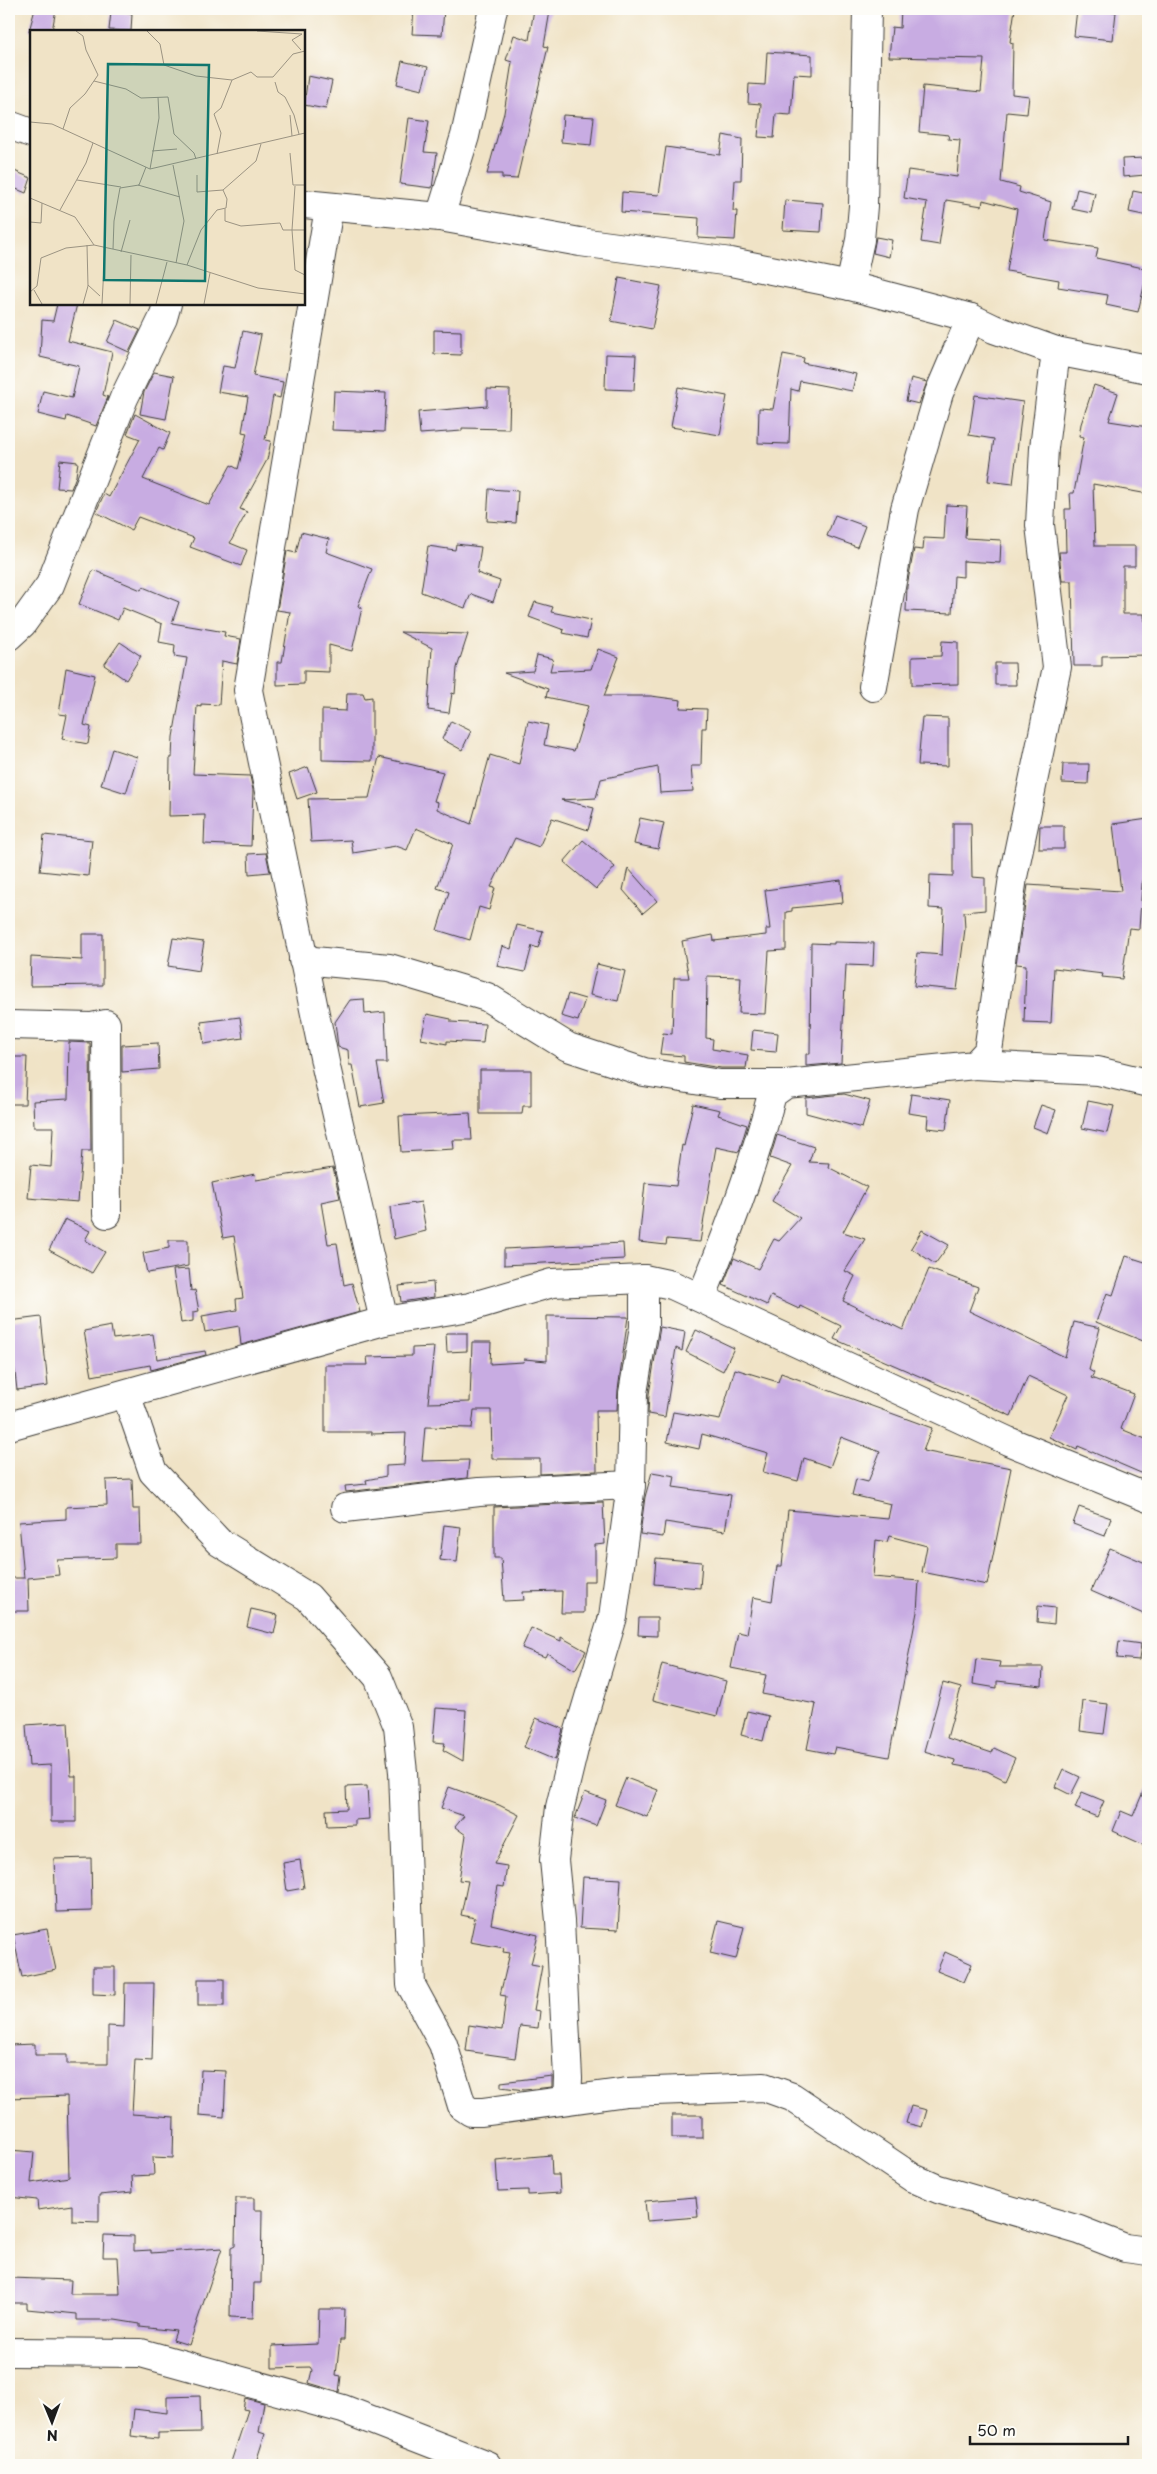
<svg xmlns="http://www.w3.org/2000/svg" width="1157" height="2474" viewBox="0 0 1157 2474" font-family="'Playpen Sans',sans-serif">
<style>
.building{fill:#c8ace2}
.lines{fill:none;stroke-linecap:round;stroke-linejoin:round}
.minor-casing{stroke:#3c3a36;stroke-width:30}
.minor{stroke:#fff;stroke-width:28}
.inset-road{fill:none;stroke:#9b9382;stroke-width:1}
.view{fill:#0f766e;fill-opacity:0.15;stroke:#0f766e;stroke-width:2.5}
.inset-edge{fill:none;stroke:#1c1c1c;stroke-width:2.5}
</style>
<rect width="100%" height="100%" fill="#fdfcf7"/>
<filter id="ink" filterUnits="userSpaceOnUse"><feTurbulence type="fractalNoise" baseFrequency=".02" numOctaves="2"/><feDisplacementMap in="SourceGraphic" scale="10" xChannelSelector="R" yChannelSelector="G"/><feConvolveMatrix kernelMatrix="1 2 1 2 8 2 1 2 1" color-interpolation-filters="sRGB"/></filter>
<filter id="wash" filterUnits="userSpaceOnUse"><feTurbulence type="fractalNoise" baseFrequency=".0096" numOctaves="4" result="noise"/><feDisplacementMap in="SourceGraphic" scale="20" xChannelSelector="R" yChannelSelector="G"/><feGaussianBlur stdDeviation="1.12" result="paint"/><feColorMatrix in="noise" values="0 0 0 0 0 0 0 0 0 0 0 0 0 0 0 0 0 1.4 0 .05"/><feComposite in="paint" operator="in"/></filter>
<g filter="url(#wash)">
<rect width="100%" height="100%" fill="#f0e3c6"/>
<g id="blocks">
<g class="building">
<polygon points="35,9 56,9 52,31 29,31"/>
<polygon points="414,9 444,9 442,35 412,34"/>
<polygon points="534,9 550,11 544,46 548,47 517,179 502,178 502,174 487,174 504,113 512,62 506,60 514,35 529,40"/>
<polygon points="901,9 1015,9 1010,42 1013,43 1012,94 1029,96 1027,114 1007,112 1001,182 1020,187 1019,192 1051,202 1045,240 1098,248 1096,258 1148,269 1138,312 1106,305 1108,295 1058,287 1059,280 1007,271 1017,209 983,200 982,206 946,200 939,245 921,242 927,202 904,198 908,170 957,177 960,140 948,139 949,135 919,132 923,86 981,92 984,59 889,57 892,27 900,28"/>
<polygon points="1077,9 1116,12 1113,40 1074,36"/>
<polygon points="111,12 132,14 131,31 109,30"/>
<polygon points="767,52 812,55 812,75 794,74 791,115 776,114 774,138 758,137 761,104 748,103 749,84 765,85"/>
<polygon points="402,61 428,67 422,90 397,84"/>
<polygon points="308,76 332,81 326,109 304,105"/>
<polygon points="563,115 594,117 591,145 561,142"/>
<polygon points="409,118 429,121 424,152 437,153 432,188 400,184"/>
<polygon points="723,135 742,139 741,180 735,180 733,211 737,211 735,240 698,238 699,218 621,212 622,192 659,195 666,147 720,155"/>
<polygon points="1144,158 1145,175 1123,177 1122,159"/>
<polygon points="12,170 31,178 26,193 9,186"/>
<polygon points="1077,189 1095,193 1091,213 1072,209"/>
<polygon points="1133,191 1148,194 1148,216 1129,212"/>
<polygon points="785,200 823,203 821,232 783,230"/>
<polygon points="876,237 892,240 889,257 873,253"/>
<polygon points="619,278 661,286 652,329 611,321"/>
<polygon points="57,304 77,304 68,341 112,352 103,395 108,397 96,426 67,416 66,421 38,414 43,391 72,398 79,366 40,357 42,320 53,321"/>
<polygon points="117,320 140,330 129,352 107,342"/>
<polygon points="434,330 461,331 461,355 434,354"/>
<polygon points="243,331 261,335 253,376 283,382 280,398 273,396 265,440 271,441 267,460 240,509 247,512 230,543 247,550 241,566 190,547 194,538 138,517 131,530 96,512 104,494 109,497 140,439 127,434 135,414 170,433 163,450 159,448 143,479 209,505 231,465 238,469 247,433 242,432 248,397 218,392 223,366 235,368"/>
<polygon points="606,354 636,355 634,390 605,389"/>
<polygon points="783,354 804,358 803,363 856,374 852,391 800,381 798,391 791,389 789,444 758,443 759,408 773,409"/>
<polygon points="154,372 174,376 166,419 140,414 144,392"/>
<polygon points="911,378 927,382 919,404 906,401"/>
<polygon points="1094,385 1118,393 1109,421 1148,427 1148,494 1093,484 1095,546 1135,546 1135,566 1123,566 1123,614 1144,614 1147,655 1102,656 1102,666 1074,666 1072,581 1062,581 1059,552 1066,552 1065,509 1071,509 1070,493 1074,493 1084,437 1079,436 1081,424"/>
<polygon points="678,387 727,396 720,435 671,427"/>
<polygon points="487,389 510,390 509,429 462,428 462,431 420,434 418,412 487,406"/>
<polygon points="334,391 386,393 384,432 332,430"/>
<polygon points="975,395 1023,402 1013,484 988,481 994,439 969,435"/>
<polygon points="60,460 78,462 76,476 71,489 57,488"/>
<polygon points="489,489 518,491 516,523 487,521"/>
<polygon points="946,505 967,506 965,538 1001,540 1000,563 963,561 963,577 954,576 952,613 906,611 907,586 914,549 923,550 924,538 944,539"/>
<polygon points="835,515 865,526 857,547 827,536"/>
<polygon points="301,532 329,539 326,552 372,569 358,606 362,608 352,651 329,645 329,672 304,671 304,684 277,685 277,662 282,662 290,612 277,610 287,551 296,553"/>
<polygon points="456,544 481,547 477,573 500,581 493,602 471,594 465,608 421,592 428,546 455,550"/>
<polygon points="93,570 141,590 143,587 179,602 172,623 225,632 224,636 241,639 237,664 222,661 219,705 201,704 201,707 197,706 193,774 250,776 253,790 251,846 204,844 205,815 169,816 170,758 172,758 173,737 187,658 174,656 175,645 159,642 162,624 123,608 118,620 79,604"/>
<polygon points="535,602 553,607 551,612 591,620 587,638 563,633 564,630 529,617"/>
<polygon points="400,632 468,634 457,668 455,694 452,693 449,713 428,710 432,648"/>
<polygon points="942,641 958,642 958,684 912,685 912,657 941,656"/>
<polygon points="120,642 141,656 126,680 104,665"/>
<polygon points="598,649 619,657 604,696 651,696 681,700 680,708 707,709 706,728 702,728 701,766 691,766 693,791 660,793 658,767 601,779 596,798 561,800 594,808 588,830 552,818 539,847 515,838 491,887 495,888 489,910 479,907 470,940 437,930 449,892 437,888 453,844 416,828 407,850 396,846 353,853 351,840 311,842 308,799 369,798 379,757 443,772 434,801 438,802 437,809 471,824 490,755 519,764 528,721 548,725 544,745 574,751 588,706 546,697 548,689 504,673 533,671 537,655 553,659 550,671 591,669"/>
<polygon points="995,663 1015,663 1016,685 995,685"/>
<polygon points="66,668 95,675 84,725 91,727 88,744 62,739 67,715 59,714"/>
<polygon points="347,693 363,693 365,698 372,697 372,761 322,760 322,710 346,711"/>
<polygon points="922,717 948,718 948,766 918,765"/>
<polygon points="451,721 471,731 462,750 442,739"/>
<polygon points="112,749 137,757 126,793 101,785"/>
<polygon points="1063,764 1089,764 1088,784 1062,783"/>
<polygon points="308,767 317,792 297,799 289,774"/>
<polygon points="640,818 664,823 658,849 634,844"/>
<polygon points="1148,819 1148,871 1143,871 1139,929 1129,928 1122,979 1102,977 1103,974 1054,968 1051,1023 1024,1022 1026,965 1016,964 1028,885 1121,891 1113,824"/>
<polygon points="953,823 971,823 972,877 985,878 985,910 964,912 965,929 957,990 914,986 917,953 942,955 944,909 929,908 930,875 953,876"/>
<polygon points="1040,826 1064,826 1064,849 1039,849"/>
<polygon points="44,835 92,840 88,876 40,871"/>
<polygon points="583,840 615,867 596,889 564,862"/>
<polygon points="266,853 270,872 249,874 248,854"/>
<polygon points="628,868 657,901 643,913 623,890"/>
<polygon points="841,880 843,903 792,908 792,911 786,912 786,950 769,951 765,1014 739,1013 741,977 707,976 706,1038 713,1039 712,1049 748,1055 746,1068 721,1068 684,1062 684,1056 660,1054 663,1033 672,1034 674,978 689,978 682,941 713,935 714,941 766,935 766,929 770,929 765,890"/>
<polygon points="517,925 543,931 538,948 532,946 525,972 497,966 502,946 511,949"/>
<polygon points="82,934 103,934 103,985 30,986 31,957 82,960"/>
<polygon points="173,938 204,942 199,971 168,966"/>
<polygon points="834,942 874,943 873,966 846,965 841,1063 806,1066 806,1054 810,1054 811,943 834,944"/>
<polygon points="597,964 625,971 618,1001 590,995"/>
<polygon points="568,994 585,999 578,1021 561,1016"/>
<polygon points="364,999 365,1014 385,1012 387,1063 377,1063 384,1103 360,1107 352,1065 349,1065 348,1050 338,1047 335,1022 350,1000"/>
<polygon points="427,1014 451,1019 451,1022 485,1024 483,1043 447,1041 447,1044 421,1039"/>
<polygon points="240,1017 243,1038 204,1044 201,1022"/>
<polygon points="753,1030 778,1033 776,1052 751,1050"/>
<polygon points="69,1042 90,1043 91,1151 82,1151 78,1202 28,1198 31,1165 51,1167 53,1127 34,1127 33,1101 68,1099"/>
<polygon points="158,1043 159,1069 122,1072 122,1045"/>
<polygon points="9,1057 27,1057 25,1104 9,1104"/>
<polygon points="480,1070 531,1070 531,1106 523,1106 522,1114 480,1114"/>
<polygon points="844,1094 870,1101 862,1128 806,1113 806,1098"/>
<polygon points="911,1094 950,1100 946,1130 927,1128 928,1116 908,1113"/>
<polygon points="1088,1101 1114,1106 1107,1133 1082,1128"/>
<polygon points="693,1104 720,1110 718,1115 747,1125 739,1152 716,1147 700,1242 667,1239 666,1245 639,1242 645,1183 676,1186 682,1145 684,1146"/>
<polygon points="1041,1105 1056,1110 1048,1133 1033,1127"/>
<polygon points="470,1113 472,1140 453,1140 454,1149 401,1152 399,1116"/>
<polygon points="777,1135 814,1147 809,1162 829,1163 828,1167 867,1187 843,1232 865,1239 845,1271 855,1276 843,1301 903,1330 929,1269 978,1287 969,1311 1065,1357 1074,1322 1100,1328 1089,1370 1094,1373 1091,1378 1134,1394 1121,1429 1148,1440 1148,1476 1078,1446 1077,1450 1049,1437 1068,1395 1028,1376 1011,1416 834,1339 841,1326 800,1306 799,1309 771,1296 767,1305 723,1285 734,1258 758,1269 774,1239 779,1241 800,1218 772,1201 792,1166 770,1158"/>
<polygon points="333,1168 340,1198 321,1202 328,1244 337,1243 344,1285 352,1283 360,1312 241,1345 239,1326 205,1332 202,1316 237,1310 236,1299 243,1298 234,1236 223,1238 212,1183 255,1174 256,1180"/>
<polygon points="421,1202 426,1231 394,1239 390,1207"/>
<polygon points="65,1219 90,1231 85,1240 105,1252 92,1273 49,1250"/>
<polygon points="922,1230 949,1245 935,1264 911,1248"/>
<polygon points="169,1240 188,1240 188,1266 147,1273 143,1253 169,1248"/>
<polygon points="623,1243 624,1259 504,1265 504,1249"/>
<polygon points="1126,1256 1148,1263 1148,1343 1096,1322 1107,1293 1113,1295"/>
<polygon points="189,1269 191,1291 195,1290 199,1311 193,1312 193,1321 181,1323 173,1270"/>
<polygon points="433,1282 434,1297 401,1302 399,1286"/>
<polygon points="547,1316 628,1317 618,1390 617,1410 596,1410 597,1471 540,1474 540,1459 492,1459 491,1410 474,1410 472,1428 425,1427 422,1461 469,1460 467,1478 346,1492 345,1486 367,1484 366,1480 386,1476 386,1466 404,1465 406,1433 371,1434 371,1432 325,1432 325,1365 368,1365 367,1357 412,1356 412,1348 434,1347 428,1403 470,1402 472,1342 491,1342 490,1364 523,1362 524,1359 547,1361"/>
<polygon points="41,1317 48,1386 17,1390 9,1321"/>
<polygon points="111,1326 113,1339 153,1334 157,1359 205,1351 206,1355 151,1370 150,1365 92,1376 84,1331"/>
<polygon points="660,1327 685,1332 682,1351 676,1348 665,1417 648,1414 649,1394"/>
<polygon points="696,1330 734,1348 723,1371 686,1352"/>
<polygon points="446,1333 467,1333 467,1351 447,1352"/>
<polygon points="735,1369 778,1382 781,1373 932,1428 923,1451 1011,1468 987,1585 922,1572 927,1546 889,1536 887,1542 876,1540 873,1577 919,1581 917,1612 889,1757 835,1747 833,1754 807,1749 816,1704 762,1694 766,1675 731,1668 738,1632 747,1634 753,1597 772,1601 777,1566 782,1566 788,1510 888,1519 891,1504 852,1495 856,1479 868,1482 880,1452 841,1437 830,1467 804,1458 798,1481 763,1472 768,1453 702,1434 699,1449 667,1442 673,1412 720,1420"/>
<polygon points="652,1472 675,1476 673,1487 731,1495 725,1531 665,1522 663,1537 640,1534 645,1497"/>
<polygon points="132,1479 133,1509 140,1509 141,1544 116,1544 116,1558 57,1560 59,1575 28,1578 29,1611 9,1611 9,1578 24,1578 19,1522 66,1519 66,1507 107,1505 106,1480"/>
<polygon points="603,1502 605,1544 595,1545 595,1581 584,1581 584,1613 561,1613 562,1591 523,1592 524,1600 504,1601 501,1558 494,1558 494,1507"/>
<polygon points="1079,1507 1111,1518 1105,1536 1073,1524"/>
<polygon points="444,1525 461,1527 457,1562 440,1560"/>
<polygon points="1110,1548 1148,1564 1148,1616 1091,1591"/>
<polygon points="656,1558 702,1562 700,1588 654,1584"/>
<polygon points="1038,1606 1055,1608 1054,1624 1037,1622"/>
<polygon points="251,1609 278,1615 274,1634 247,1627"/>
<polygon points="639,1618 657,1618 657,1636 638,1635"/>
<polygon points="531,1628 561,1641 561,1637 586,1651 575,1670 547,1653 545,1657 522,1648"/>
<polygon points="1119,1641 1141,1644 1139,1660 1117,1658"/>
<polygon points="976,1659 1000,1662 999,1667 1043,1667 1042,1686 997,1681 997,1688 973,1684"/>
<polygon points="662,1664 726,1681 717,1716 653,1700"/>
<polygon points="943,1683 961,1688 947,1738 992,1753 994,1748 1015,1758 1005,1780 987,1771 954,1765 955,1760 924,1751"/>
<polygon points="1083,1701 1108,1704 1104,1734 1080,1731"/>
<polygon points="436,1708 466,1710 463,1761 443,1750 445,1743 433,1742"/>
<polygon points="747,1711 769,1716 763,1741 741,1735"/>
<polygon points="536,1718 563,1729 555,1760 524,1747"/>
<polygon points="68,1722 71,1776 76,1776 76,1822 51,1822 51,1765 29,1766 26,1725"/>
<polygon points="1063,1769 1080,1777 1071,1795 1055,1787"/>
<polygon points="626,1778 658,1790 647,1817 615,1805"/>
<polygon points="1148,1780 1148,1835 1144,1845 1113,1831 1121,1811 1133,1816"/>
<polygon points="367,1786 369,1819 355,1820 355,1825 327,1826 326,1810 347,1809 346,1787"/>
<polygon points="449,1787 499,1805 519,1815 494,1864 507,1866 504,1887 498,1886 491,1924 538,1935 531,1964 542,1966 534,2010 540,2011 538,2028 520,2026 515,2058 466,2051 469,2025 502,2030 506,1996 500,1995 510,1953 503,1952 504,1948 470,1942 475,1918 461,1915 468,1881 459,1880 466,1835 455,1827 464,1816 441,1808"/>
<polygon points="585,1792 606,1800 596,1826 575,1818"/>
<polygon points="1082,1792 1104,1801 1097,1817 1075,1808"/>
<polygon points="91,1858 92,1911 56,1912 54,1859"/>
<polygon points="300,1860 304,1888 287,1891 283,1863"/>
<polygon points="583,1877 621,1879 618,1930 580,1928"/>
<polygon points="718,1921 744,1927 736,1959 710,1953"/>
<polygon points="47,1929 56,1970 22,1977 13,1935"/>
<polygon points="945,1952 972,1964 964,1982 937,1971"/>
<polygon points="93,1967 115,1967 115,1995 93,1994"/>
<rect x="198" y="1979" width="26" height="27"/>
<polygon points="125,1983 154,1983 152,2061 135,2060 132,2114 174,2117 173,2158 153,2157 154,2175 132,2176 133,2192 99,2195 99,2222 72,2221 72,2205 38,2210 37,2200 9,2197 9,2150 34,2152 31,2183 69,2177 67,2096 9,2098 9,2045 35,2044 35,2055 67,2055 67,2064 108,2064 108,2026 124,2027"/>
<polygon points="201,2070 226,2071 224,2117 199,2115"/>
<polygon points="552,2076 552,2087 524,2090 501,2087 501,2082"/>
<polygon points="911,2106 927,2110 922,2127 906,2123"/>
<rect x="672" y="2115" width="30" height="23"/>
<polygon points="551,2155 552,2175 559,2175 560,2193 528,2195 528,2190 498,2191 496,2160"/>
<polygon points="696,2197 698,2217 647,2221 645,2201"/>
<polygon points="236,2198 254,2198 254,2210 262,2210 261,2283 254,2283 253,2318 230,2317 231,2248 235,2246"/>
<polygon points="104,2235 134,2236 134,2251 151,2250 151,2253 222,2248 189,2345 173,2340 176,2331 140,2327 140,2324 115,2320 77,2320 77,2314 27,2309 27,2303 9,2303 9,2278 71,2280 70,2294 120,2294 118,2257 103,2257"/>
<polygon points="319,2309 345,2309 344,2340 340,2340 336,2375 341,2376 339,2392 309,2383 312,2370 310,2367 272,2368 272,2346 318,2344"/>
<polygon points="200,2396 201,2432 158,2433 158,2439 131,2436 134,2409 167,2413 167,2397"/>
<polygon points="245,2398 264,2403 259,2432 265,2434 255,2465 230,2465 248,2410 243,2409"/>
</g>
</g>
</g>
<g filter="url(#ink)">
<use href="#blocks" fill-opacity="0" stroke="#3c3a36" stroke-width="1"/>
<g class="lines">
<g class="minor-casing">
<g id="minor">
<polyline points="9,125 31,133"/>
<polyline points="304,204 440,217 580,242 731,262 850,286 971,318 994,329 1056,351 1148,369"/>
<polyline points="329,208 248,690 326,1067 384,1321"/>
<polyline points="440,217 465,136 493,9"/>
<polyline points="850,286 860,240 863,206 867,9"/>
<polyline points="9,636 22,624 50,585 124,398 163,318 167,304"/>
<polyline points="873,687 905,509 939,393 971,318"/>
<polyline points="303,960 389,968 487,997 568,1047 644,1072 720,1084 786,1084"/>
<polyline points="9,1025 92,1027 106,1024 107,1214"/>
<polyline points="975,1065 1098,1071 1148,1083"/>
<path d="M 701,1298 C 729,1231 754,1165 772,1094 L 786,1084 L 975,1065 L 988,1051 L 1013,877 L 1057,667 L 1040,525 L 1044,448 L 1056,351"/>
<polyline points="126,1394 153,1472 219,1542 308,1597 378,1677 398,1727 403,1772 411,1985 443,2044 462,2106 471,2112 482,2112 627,2092 764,2087 792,2097 913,2178 938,2189 1079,2230 1125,2248 1148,2251"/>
<polyline points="9,1426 384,1321 470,1307 552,1283 644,1279 672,1285 1008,1441 1148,1498"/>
<polyline points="345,1508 479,1492 631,1485"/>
<polyline points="567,2100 568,2078 560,1921 554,1860 560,1807 576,1741 613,1617 631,1485 633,1393 644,1327 644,1279"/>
<polyline points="9,2352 141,2353 343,2409 487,2465"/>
</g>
</g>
<use href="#minor" class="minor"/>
</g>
</g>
<g transform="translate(30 30)">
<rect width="275" height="275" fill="#f0e3c6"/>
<path class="inset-road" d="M 117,1 L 130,14 L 134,35 L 166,46 L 202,50M 227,1 L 272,4 L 262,10 L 271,20M 64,51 L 96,59 L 111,68 L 138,67 L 144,104 L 164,123 L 166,129M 245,52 L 248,62 L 255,67 L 264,85 L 269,104M 260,85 L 262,106M 0,92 L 22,94 L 120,139 L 275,103M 33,99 L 40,78 L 55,64 L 68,45 L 56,20 L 53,6 L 46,1M 122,121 L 147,119M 260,123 L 263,155 L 275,155M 187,124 L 191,103 L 184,84 L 191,78 L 202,50 L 221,42 L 227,47 L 243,47 L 263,24 L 275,21M 143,135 L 154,191 L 146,233M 120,139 L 129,88 L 128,67M 167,145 L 167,162 L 193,160M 47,150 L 91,157M 108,155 L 150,167M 265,156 L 262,200 L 265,240 L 275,245M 0,168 L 45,187 L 64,215 L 157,235 L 228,258 L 275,264M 195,179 L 195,191 L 211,196 L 250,193 L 253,200 L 275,200M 30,180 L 56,133 L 63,113M 0,192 L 11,193 L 12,173M 83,219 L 84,191 L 90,158 L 109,155 L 116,137M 91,222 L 100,190M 157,235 L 171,200 L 187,180 L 196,178 L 197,169 L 193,160 L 226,131 L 231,114M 58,255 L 70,266M 4,260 L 12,274M 0,262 L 7,256 L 11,228 L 36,218 L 64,215M 53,274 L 58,256 L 57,215M 72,274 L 75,217M 100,274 L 101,225M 126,274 L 137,232M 174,274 L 180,243"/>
<path class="view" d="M 78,34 L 179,35 L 175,251 L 74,250 Z"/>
<rect width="275" height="275" class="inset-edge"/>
</g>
<rect width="1157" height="2474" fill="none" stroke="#fdfcf7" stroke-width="30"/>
<g transform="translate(52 2422) rotate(179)" stroke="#fdfcf7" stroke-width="4" paint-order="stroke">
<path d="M0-4L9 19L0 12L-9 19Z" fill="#1c1c1c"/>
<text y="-8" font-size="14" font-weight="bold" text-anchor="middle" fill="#1c1c1c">N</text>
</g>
<path d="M970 2436v8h158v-8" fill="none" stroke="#1c1c1c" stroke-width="2.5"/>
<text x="977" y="2436" font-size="15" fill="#1c1c1c" stroke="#fdfcf7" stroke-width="4" paint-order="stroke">50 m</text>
</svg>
